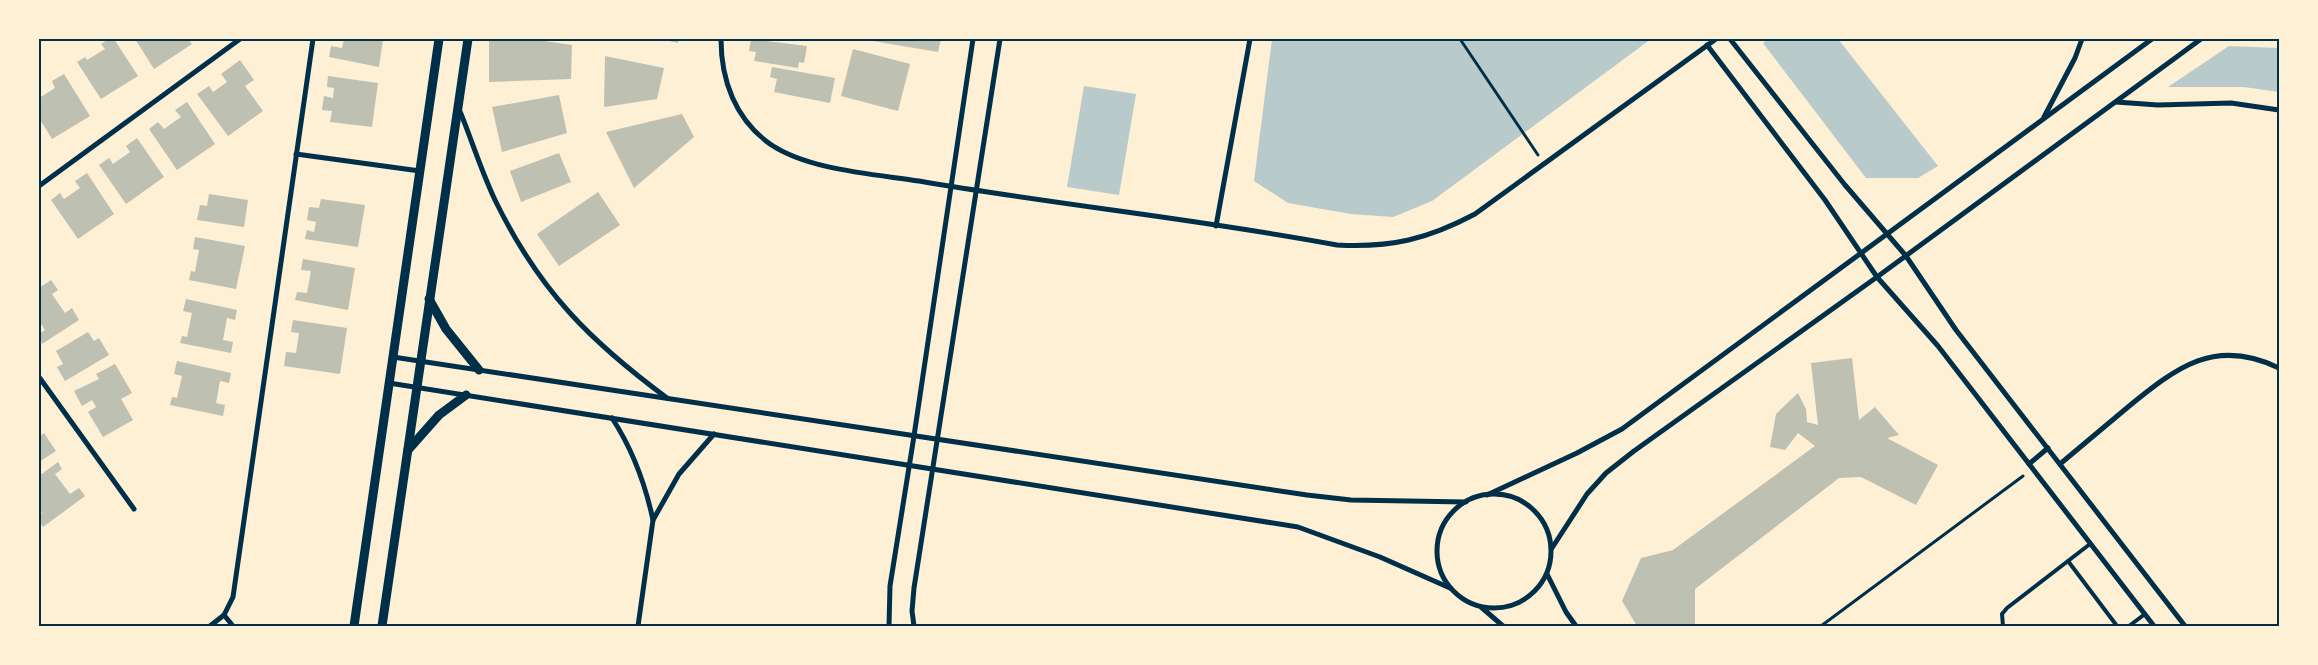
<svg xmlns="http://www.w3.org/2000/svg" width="2318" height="665" viewBox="0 0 2318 665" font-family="'Work Sans',sans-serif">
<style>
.green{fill:#b9caca}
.building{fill:#bec0b2}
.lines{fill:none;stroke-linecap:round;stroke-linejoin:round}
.path{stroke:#003049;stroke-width:3}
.service{stroke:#003049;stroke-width:4}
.minor{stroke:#003049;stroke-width:5}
.tertiary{stroke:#003049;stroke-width:9}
.neatline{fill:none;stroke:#003049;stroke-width:2}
</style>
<rect width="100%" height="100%" fill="#fdf0d5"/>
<g class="green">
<polygon points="1272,39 1651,39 1432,201 1393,217 1351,214 1288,203 1254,181"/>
<polygon points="1768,39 1838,39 1938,166 1918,178 1866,178 1763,43"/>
<polygon points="2229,46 2279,48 2279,92 2244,87 2168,87"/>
<polygon points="1084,86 1136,94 1119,195 1067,187"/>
</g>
<g class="building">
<polygon points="109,39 114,39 138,76 101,99 77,62 85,57 87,60 105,49 101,44"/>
<polygon points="135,39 188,39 192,44 154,69"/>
<polygon points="344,39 383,39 379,67 329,57 331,46 342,48"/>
<polygon points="489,39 531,39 572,45 571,79 489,82"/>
<polygon points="661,39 679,39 678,43"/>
<polygon points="751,39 807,46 804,63 799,62 798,68 754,61 756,52 749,51"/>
<polygon points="861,39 941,39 938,52"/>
<polygon points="853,49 910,64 898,111 841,96"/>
<polygon points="605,56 664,68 657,99 604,107"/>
<polygon points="240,60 254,80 245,86 263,111 228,136 197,94 209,86 213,92 227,82 221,74"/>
<polygon points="772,67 835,78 830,103 774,92 777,79 770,77"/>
<polygon points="64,74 90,116 52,139 39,118 39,98 55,88 52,81"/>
<polygon points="328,76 378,83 372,127 330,122 332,111 322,110 324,96 333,98 334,88 327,87"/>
<polygon points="559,95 567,133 502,152 492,107"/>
<polygon points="187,102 215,144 177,170 149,129 158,122 164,129 181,117 175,110"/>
<polygon points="682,114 694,137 634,188 606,132"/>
<polygon points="137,138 164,177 126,204 99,165 109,158 113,164 130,152 126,146"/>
<polygon points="559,153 571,182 521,202 510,171"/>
<polygon points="87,173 114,214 78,239 51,200 60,193 64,199 80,188 75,181"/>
<polygon points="598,192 620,225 559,266 537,234"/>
<polygon points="209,194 248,200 244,227 197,220 200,205 207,206"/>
<polygon points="321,199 365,205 358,247 305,239 307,230 314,232 316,222 307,220 309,207 319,208"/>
<polygon points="195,237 245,246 236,289 189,280 191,271 195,272 199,250 193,249"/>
<polygon points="303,259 355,268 348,310 295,300 297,292 307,293 311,271 301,270"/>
<polygon points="51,280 58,290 52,294 65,313 72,308 79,320 42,344 39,334 45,330 39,321 39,288"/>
<polygon points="186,299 237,310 235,320 227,318 223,340 233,342 231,353 180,343 182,336 187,337 192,313 183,311"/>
<polygon points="293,320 347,328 340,374 284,366 286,352 296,353 299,333 291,332"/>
<polygon points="88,332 94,341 99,338 109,355 65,381 57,367 63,364 56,351"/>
<polygon points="1852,358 1859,420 1875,407 1899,435 1887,438 1938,465 1916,505 1861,477 1839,478 1695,589 1695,626 1637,626 1622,601 1641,558 1673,550 1815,446 1798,433 1785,450 1770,447 1776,414 1798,393 1806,409 1807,422 1818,425 1811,363"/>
<polygon points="177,361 231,373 229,383 220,381 216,403 225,405 223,416 170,405 172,397 177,398 182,376 174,374"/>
<polygon points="115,364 132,393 121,399 133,420 103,437 88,412 96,407 92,400 82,406 74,391 99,379 96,374"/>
<polygon points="44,433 56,451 39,462 39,437"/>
<polygon points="58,462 62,469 55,474 70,494 79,488 85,496 43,527 39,521 39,516 42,513 39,509 39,476"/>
</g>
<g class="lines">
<g class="path">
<polyline points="1460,39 1538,155"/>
<polyline points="1821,626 2023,476"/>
</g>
<g class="service">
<polyline points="2068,561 2117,626"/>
<polyline points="2003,626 2002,614 2007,608 2090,544"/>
<polyline points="2129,626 2145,614"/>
</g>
<g class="minor">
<path d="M 721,39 C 721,80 735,119 770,144 C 808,170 873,174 919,181 C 1058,205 1199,219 1337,245 C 1391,248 1428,239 1475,214 L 1716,39"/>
<polyline points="1730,39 1845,185 1906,256 1956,330 2185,626"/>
<polyline points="1707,45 1825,200 1877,277 1938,346 2154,626"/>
<polyline points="2116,102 2158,105 2231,103 2279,110"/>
<path d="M 459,109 C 472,140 482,174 497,204 C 540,291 590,341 667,398"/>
<polyline points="2044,117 2075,58 2082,39"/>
<polyline points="296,154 420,171"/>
<polyline points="39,186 240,39"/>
<polyline points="1216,226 1250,39"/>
<polyline points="393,357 1307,495 1351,500 1466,502"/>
<polyline points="39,377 134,509"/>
<polyline points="389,383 1298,527 1380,557 1450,588"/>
<path d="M 612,418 C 633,450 645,483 653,520"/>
<polyline points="2029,464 2048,448"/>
<path d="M 2060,464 C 2083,445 2105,426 2128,407 C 2177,367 2215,337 2279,368"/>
<circle cx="1494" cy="551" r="57"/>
<polyline points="1487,495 1577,453 1622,429 2152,39"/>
<polyline points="1552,548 1587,494 1606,473 1634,451 1877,277 2201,39"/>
<polyline points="1547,574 1566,612 1576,626"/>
<polyline points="1481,607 1503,626"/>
<polyline points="224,615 233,626"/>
<polyline points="210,626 224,615 233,597 313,39"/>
<polyline points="638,626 653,520 679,474 714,434"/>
<polyline points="889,626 890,586 914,436 973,39"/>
<polyline points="914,626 912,611 914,588 1000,39"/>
</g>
<g class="tertiary">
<polyline points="429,299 446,329 479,370"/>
<polyline points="408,450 439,415 466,395"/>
<polyline points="354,626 439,39"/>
<polyline points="382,626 468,39"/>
</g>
</g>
<rect width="2318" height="665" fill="none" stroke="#fdf0d5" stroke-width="80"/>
<rect x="40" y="40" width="2238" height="585" class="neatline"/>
</svg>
